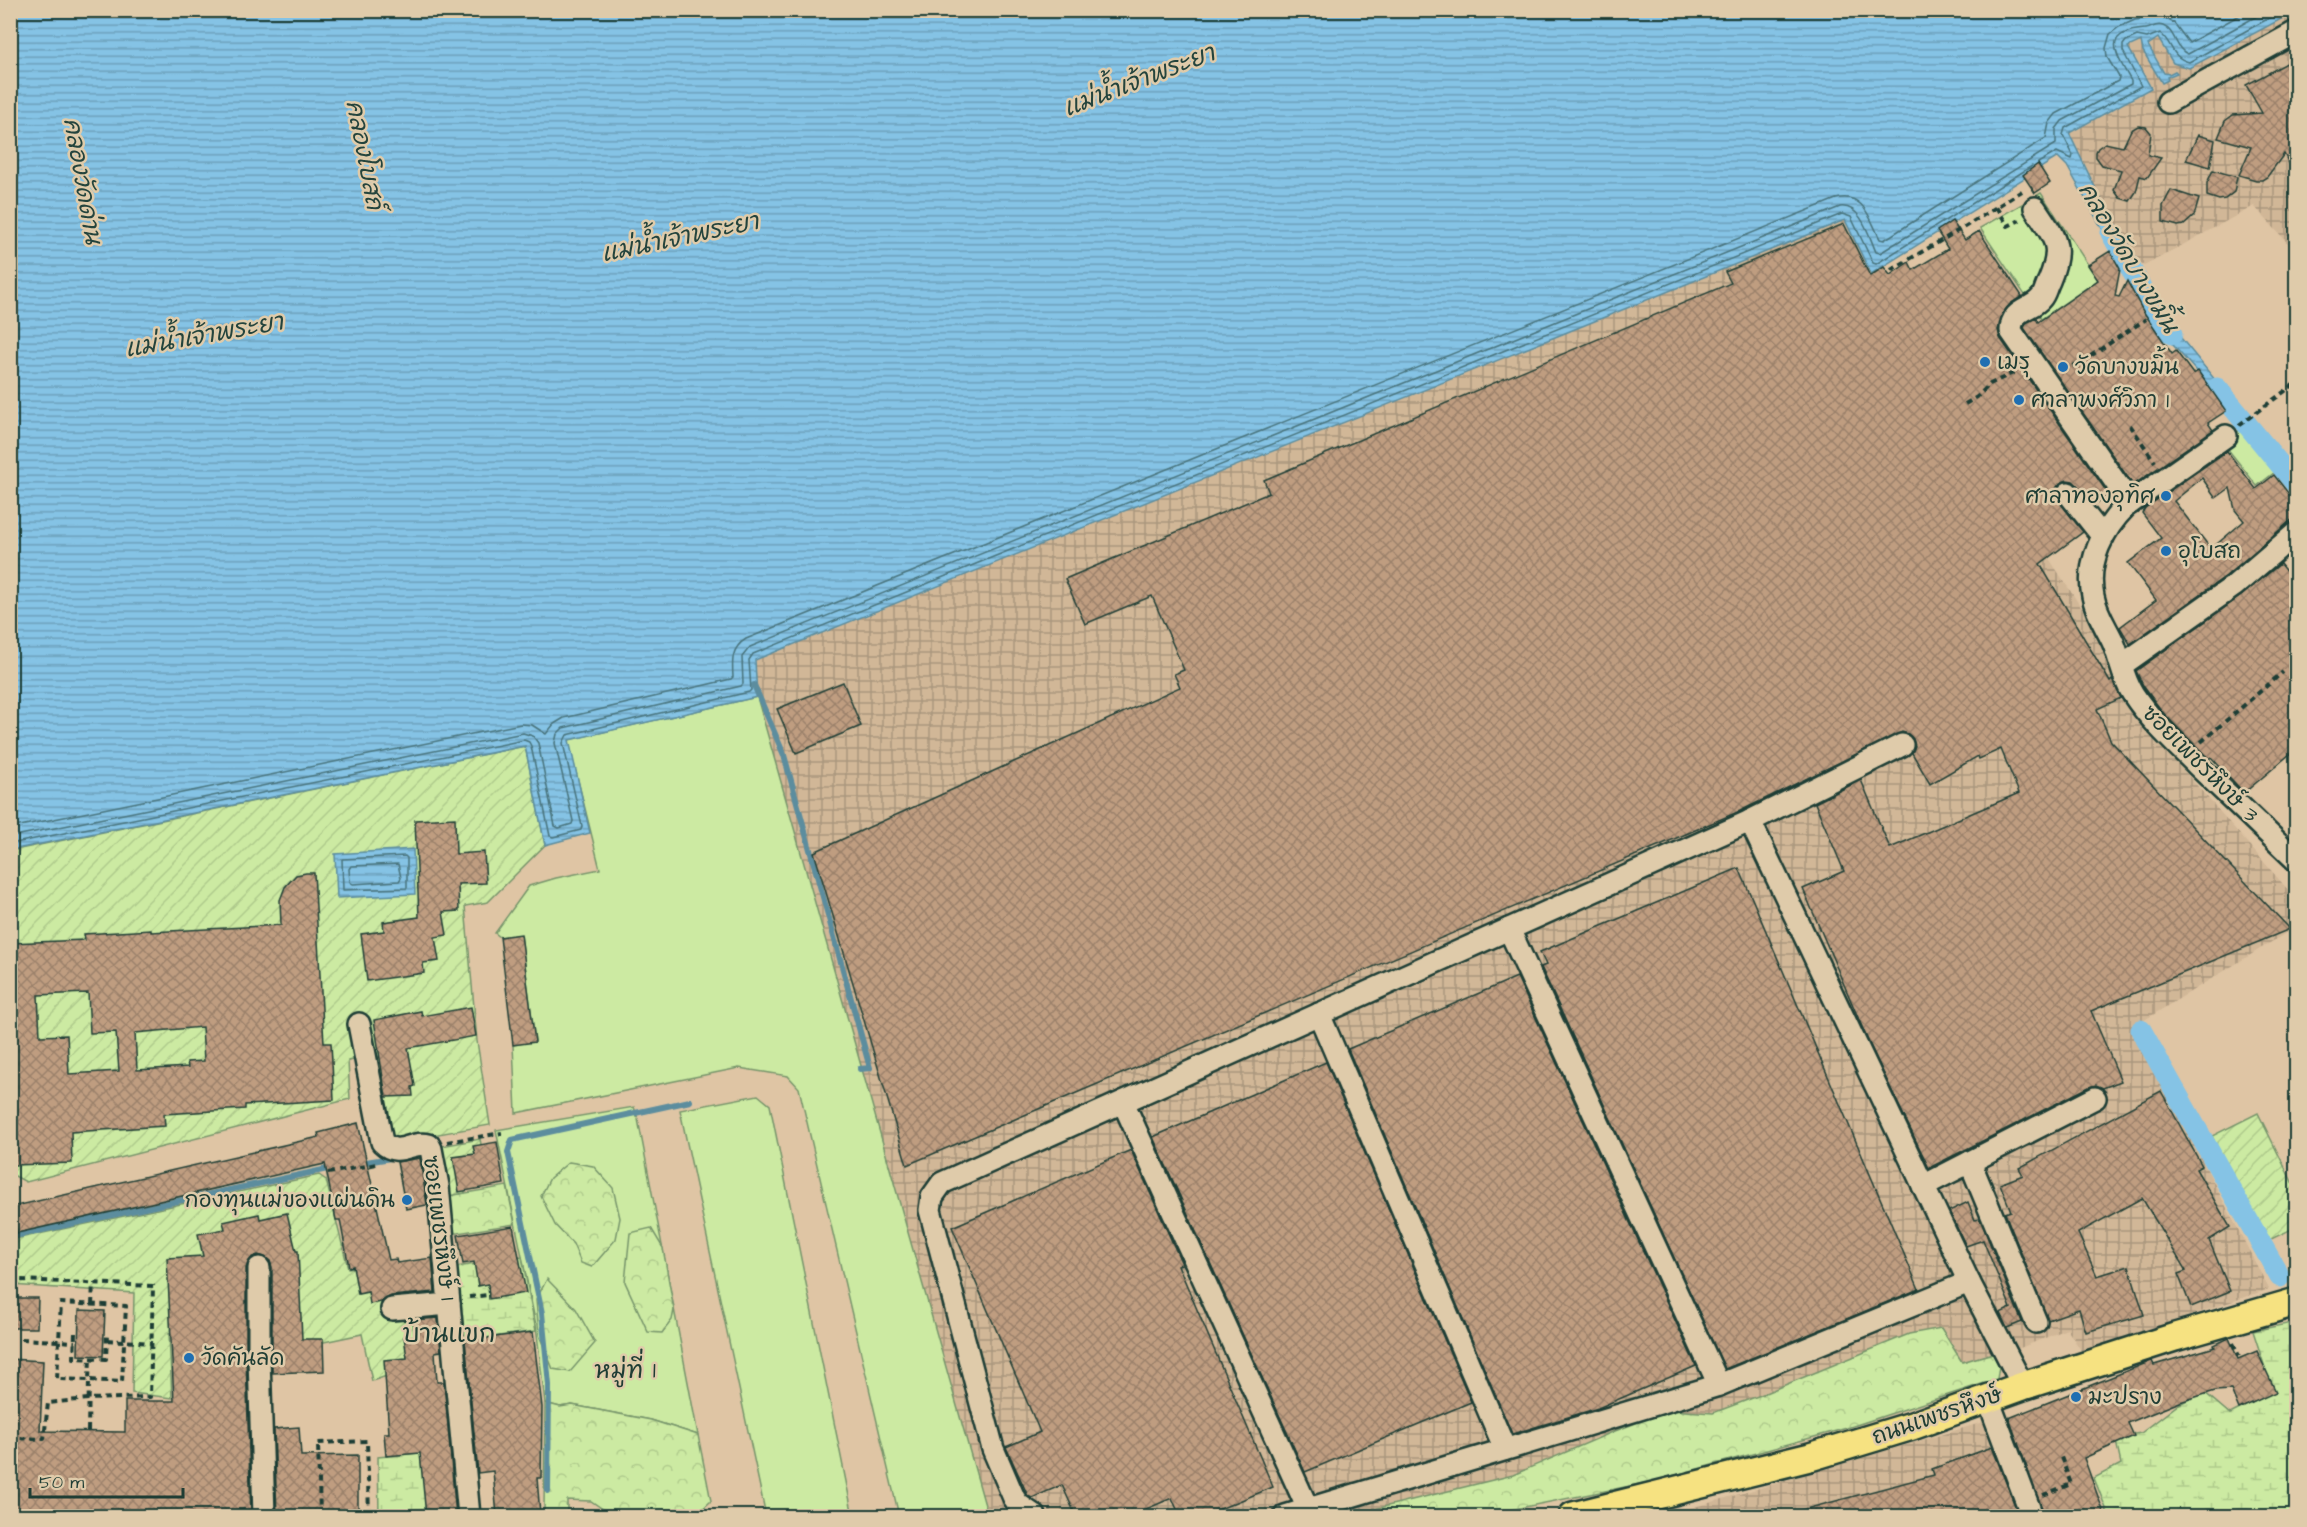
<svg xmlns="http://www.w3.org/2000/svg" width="2307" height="1527" viewBox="0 0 2307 1527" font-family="'Architects Daughter','Playpen Sans Thai',sans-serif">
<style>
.industrial{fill:url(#industrial-grid)}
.green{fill:#cceaa2;stroke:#76946b;stroke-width:1.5}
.forest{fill:url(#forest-crowns);stroke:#76946b;stroke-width:1.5}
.wetland{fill:url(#wetland-marsh);stroke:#76946b;stroke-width:1.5}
.garden{fill:url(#garden-furrows);stroke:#76946b;stroke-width:1.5}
.water{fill:url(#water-rules);stroke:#5c8d9e;stroke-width:1.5}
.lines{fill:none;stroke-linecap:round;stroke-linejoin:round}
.shore{stroke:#48737b;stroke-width:1.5}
.stream{stroke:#5c8d9e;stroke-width:6}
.canal{stroke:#85c3e5;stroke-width:21}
.building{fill:url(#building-cross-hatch);stroke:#1f3d34;stroke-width:1.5;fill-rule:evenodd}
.minor-casing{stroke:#1f3d34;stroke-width:26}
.major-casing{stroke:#1f3d34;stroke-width:32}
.path{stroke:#1f3d34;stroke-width:4;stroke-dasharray:6 4.5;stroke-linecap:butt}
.minor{stroke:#dfcbaa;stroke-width:21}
.major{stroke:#f6e281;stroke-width:27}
.poi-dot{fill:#1f6fb2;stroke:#dfcbaa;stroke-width:2}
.labels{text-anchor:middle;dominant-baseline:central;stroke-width:5;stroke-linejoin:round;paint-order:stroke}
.poi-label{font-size:22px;fill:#1f3d34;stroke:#dfcbaa;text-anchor:start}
.street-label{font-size:22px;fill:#1f3d34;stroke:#dfcbaa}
.water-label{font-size:24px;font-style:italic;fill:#24443d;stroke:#dfcbaa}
.neighbourhood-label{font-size:24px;fill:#1f3d34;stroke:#dfcbaa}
.quarter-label{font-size:26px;fill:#1f3d34;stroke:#dfcbaa}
</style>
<defs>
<pattern id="industrial-grid" width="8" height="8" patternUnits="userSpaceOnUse" patternTransform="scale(1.5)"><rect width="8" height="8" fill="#d1b797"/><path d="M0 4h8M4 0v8" fill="none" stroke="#a9967c"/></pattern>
<pattern id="forest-crowns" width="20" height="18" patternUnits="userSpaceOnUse" patternTransform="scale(1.5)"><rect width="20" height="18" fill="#cceaa2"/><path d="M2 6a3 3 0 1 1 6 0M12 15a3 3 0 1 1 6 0" fill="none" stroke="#afca8c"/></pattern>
<pattern id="wetland-marsh" width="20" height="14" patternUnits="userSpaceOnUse" patternTransform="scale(1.5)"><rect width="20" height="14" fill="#cceaa2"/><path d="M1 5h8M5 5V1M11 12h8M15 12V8" fill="none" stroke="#afca8c"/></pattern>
<pattern id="garden-furrows" width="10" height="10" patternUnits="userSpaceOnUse" patternTransform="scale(1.5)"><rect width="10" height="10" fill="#cceaa2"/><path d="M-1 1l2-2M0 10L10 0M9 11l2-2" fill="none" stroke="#afca8c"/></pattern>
<pattern id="water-rules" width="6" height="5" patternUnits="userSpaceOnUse" patternTransform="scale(1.5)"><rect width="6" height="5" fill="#85c3e5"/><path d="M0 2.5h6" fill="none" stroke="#6ca0ba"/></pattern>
<pattern id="building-cross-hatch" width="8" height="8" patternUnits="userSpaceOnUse" patternTransform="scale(1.5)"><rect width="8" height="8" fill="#bf9d80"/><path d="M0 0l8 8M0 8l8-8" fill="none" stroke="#9b816a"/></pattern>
</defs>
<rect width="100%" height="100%" fill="#dfc5a4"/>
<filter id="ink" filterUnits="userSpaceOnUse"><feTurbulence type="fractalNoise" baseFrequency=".0167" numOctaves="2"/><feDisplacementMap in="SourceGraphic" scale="12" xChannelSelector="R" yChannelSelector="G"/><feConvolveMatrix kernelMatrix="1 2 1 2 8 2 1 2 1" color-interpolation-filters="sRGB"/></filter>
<g filter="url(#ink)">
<g class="industrial">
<polygon points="2296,11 2296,252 2254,206 2144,266 2127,254 2069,133 2151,88 2127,47 2141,41 2167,77 2169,74 2164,73 2148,45 2158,38 2173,63 2189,68"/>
<polygon points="1846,219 1871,274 1970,422 1962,426 2100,636 2132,711 2296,899 2296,927 2133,1027 2269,1289 2082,1352 2067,1329 1978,1365 1406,1516 988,1516 757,697 755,660"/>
<polygon points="1984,1422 2021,1516 1654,1516 1702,1505"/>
</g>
<g class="green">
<polygon points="2041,193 2098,280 2041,319 1980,228"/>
<polygon points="2241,429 2275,472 2257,486 2223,443"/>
<polygon points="757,697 988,1516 899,1516 799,1088 788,1076 739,1068 516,1113 513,1045 535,1041 521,935 500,937 495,933 529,886 556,878 600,869 568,740"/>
<polygon points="758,1095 770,1105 853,1516 766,1516 680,1110"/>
<polygon points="634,1107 638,1119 698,1435 651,1420 572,1405 560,1407 545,1403 536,1325 496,1130"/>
</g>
<g class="forest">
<polygon points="569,1162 593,1166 613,1188 620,1218 616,1239 592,1267 581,1263 573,1244 555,1225 541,1196 550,1178"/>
<polygon points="507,1186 515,1224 445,1235 442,1197"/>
<polygon points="651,1228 663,1248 674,1310 672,1320 662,1333 648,1332 625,1282 630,1233"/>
<polygon points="547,1279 576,1309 595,1343 570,1372 553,1369 539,1335 536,1300"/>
<polygon points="1941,1328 1962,1362 1993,1353 1999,1366 1997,1379 1847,1428 1650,1482 1480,1516 1347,1516 1513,1475 1615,1431 1670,1410 1713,1413 1758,1396 1909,1334"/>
<polygon points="545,1403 560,1407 572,1405 651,1420 698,1435 711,1501 695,1516 613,1516 591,1501 567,1500 567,1516 544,1512"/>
</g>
<g class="wetland">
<polygon points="2238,408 2296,476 2296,496 2228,414"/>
<polygon points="522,1257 536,1331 456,1342 450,1268"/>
<polygon points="2296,1322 2296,1516 2109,1516 2094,1478 2121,1464 2115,1437 2141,1433 2179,1404 2204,1392 2230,1414 2273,1392 2253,1331"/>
<polygon points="430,1452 431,1470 461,1469 462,1504 379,1514 378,1457"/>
</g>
<g class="garden">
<polygon points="525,746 545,845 488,902 465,906 477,1041 490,1125 393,1142 373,1059 408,1052 348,1061 350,1099 26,1182 11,1174 10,851"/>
<polygon points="2258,1113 2296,1190 2296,1227 2265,1242 2212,1136"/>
<polygon points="480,1139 483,1155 461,1158 465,1193 442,1197 436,1147"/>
<polygon points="319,1175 326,1180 348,1268 357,1267 365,1288 413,1295 422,1364 372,1381 362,1334 324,1342 169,1333 172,1398 132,1393 134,1293 11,1285 10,1240"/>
</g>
<g class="water">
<polygon points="11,11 2296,11 2189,68 2173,63 2158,38 2148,45 2164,73 2169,74 2175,71 2177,73 2167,77 2168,80 2162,83 2143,51 2141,41 2128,47 2151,88 2069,133 2127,254 2119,259 2067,166 2058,157 1871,274 1845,220 755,660 757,697 569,740 590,833 545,845 525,746 11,850"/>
<polygon points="2159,311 2238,408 2232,412 2152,321 2149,315"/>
<polygon points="413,849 415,894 337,898 335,854"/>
</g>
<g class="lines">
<g class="shore">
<path d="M 2038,163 L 2057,152 L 2072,159 L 2073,155 L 2063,135 L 2065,128 L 2141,86 L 2123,51 L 2123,45 L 2126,41 L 2137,36 L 2147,38 L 2160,33 C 2173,43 2170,57 2189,62 L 2284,10"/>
<path d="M 10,828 L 521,724 L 532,725 L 546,734 L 554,724 L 564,718 L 731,679 L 733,677 C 732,661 731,648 746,639 L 1836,199 C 1863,191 1870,219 1880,239 L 1884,240 L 2046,138 L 2049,123 L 2056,114 L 2118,81 L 2119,77 L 2107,57 L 2106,48 L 2110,34 L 2119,27 L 2135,20 L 2162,17 L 2174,23 L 2189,43 L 2249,10"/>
<path d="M 10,837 L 523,733 L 533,736 L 538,743 L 555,826 L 559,828 L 572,824 L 573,821 L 555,743 L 557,734 L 563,728 L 741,686 L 743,684 L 742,657 L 750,647 L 1840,207 C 1861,204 1869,236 1876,252 L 1880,253 L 2056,144 L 2056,129 L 2062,121 L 2131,84 L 2131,81 C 2116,54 2100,32 2145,29 C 2152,29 2155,23 2163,26 C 2176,31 2175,50 2188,54 L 2268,10"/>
<polyline points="10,844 524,740 529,742 531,746 550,836 553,837 581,830 582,826 563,743 567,735 749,692 751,690 749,660 753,654 1842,214 1851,217 1873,263 1876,264 2032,166"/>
<polygon points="405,856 407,858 407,888 343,890 342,859"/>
<polygon points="398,864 401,878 399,881 353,884 350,882 349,869 351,866"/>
</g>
<g class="stream">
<polyline points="754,685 784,755 870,1068 860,1069"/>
<polyline points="360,1163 397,1157"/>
<polyline points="10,1237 332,1168"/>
<polyline points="548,1491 549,1385 542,1313 508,1152 512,1140 690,1101"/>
</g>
<g class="canal">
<polyline points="2111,233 2159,320 2172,334"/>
<polyline points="2217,388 2296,484"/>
<polyline points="2141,1030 2280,1277"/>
</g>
</g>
<g class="building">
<polygon points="2296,58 2296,176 2284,154 2267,177 2262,180 2256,180 2239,175 2251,147 2218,138 2225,121 2233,115 2262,113 2246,85"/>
<polygon points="2138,126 2146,127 2151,133 2148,155 2161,158 2147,178 2140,176 2136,192 2130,201 2120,198 2114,190 2121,170 2102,165 2096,157 2096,152 2098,148 2105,143 2123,147 2131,130"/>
<polygon points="2198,135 2215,140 2210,167 2186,160"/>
<polygon points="2038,164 2050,183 2035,193 2023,175"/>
<polygon points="2213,170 2237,177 2234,192 2225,199 2219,200 2207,196 2207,183"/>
<polygon points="2171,190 2199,199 2194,216 2184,225 2178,226 2163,222 2163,206"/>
<polygon points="1952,221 1965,240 1979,231 2022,296 2010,304 2003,313 1998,330 2000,338 2109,495 2093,505 2073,481 2067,480 2060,483 2056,489 2058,500 2083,532 2040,564 2110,682 2112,680 2121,698 2097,709 2111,741 2290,929 2091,1011 2121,1081 2103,1088 2096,1085 2089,1087 1929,1168 1869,1043 1803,889 1844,871 1815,803 1861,780 1890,848 2019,793 2001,749 1979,759 1978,756 1930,784 1912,753 1915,746 1913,739 1908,734 1902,732 1740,811 907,1165 814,852 1180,687 1174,674 1184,670 1152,596 1085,624 1065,579 1269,493 1264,480 1731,283 1725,272 1844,224 1870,276 1884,267 1890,275 1909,262 1913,270 1948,249 1937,231"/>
<polygon points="2110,251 2120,269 2115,296 2119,297 2127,281 2143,311 2172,354 2176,351 2193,374 2198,371 2226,411 2208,423 2213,430 2133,485 2024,328 2026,323 2036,318 2038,322 2098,280 2088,265"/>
<path d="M 2227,451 L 2256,489 L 2274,475 L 2296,503 L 2296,516 L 2226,576 L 2130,644 L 2120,627 L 2156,600 L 2128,563 L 2161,538 L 2142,513 L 2145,508 ZM 2202,478 L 2216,498 L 2230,488 L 2235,510 L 2244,521 L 2211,549 L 2174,501 Z"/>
<polygon points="2280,564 2296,584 2296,749 2244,793 2211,757 2209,759 2164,714 2144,687 2136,671 2241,596"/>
<polygon points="843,682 861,726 796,753 777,709"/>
<polygon points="455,818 456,854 484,852 486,883 458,884 459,911 443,912 447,935 435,937 439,961 423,963 424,973 367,981 361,934 384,931 383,922 419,917 415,820"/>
<polygon points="1739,868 1919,1289 1725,1369 1541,967 1546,965 1540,952"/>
<path d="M 306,873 L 314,873 L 324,1043 L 331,1043 L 334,1100 L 245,1105 L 245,1109 L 164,1114 L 165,1126 L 71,1132 L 72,1163 L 14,1165 L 11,1114 L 16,1113 L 10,1001 L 10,943 L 85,940 L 84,934 L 151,930 L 151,932 L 281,925 L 280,900 L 285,887 L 296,875 ZM 88,993 L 90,1033 L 116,1032 L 119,1071 L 69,1074 L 67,1035 L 40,1036 L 38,995 ZM 202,1027 L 204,1061 L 187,1062 L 188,1067 L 137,1070 L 135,1033 Z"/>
<polygon points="521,934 535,1042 513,1045 500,937"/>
<polygon points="1517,977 1696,1366 1598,1408 1512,1434 1348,1049"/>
<polygon points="471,1007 476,1036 408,1048 415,1086 412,1087 413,1096 386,1097 374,1020 421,1011 422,1016"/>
<polygon points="1326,1062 1471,1402 1305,1472 1153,1137"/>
<polygon points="2161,1091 2202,1166 2196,1169 2230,1227 2209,1240 2230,1291 2191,1307 2178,1274 2186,1271 2142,1198 2078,1233 2097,1276 2129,1266 2144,1315 2086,1332 2079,1309 2048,1320 2005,1213 2011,1211 2000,1184 2023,1175 2019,1168"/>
<polygon points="358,1123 389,1260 396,1259 397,1263 432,1258 435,1292 391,1296 381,1302 370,1304 368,1292 358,1294 353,1266 349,1267 340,1220 336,1220 325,1164 17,1233 11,1207 319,1137 318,1133"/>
<polygon points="497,1142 504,1184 459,1192 453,1157 475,1154 473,1146"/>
<polygon points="1131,1150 1182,1264 1178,1265 1273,1487 1203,1516 1180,1516 1172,1498 1130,1516 1076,1516 1062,1485 1032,1498 1028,1496 1006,1447 1040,1432 952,1227"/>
<polygon points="420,1158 427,1205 406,1209 397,1162"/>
<polygon points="1968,1202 1975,1220 1980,1219 2022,1322 2007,1328 2000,1313 2011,1308 1983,1240 1966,1246 1949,1211"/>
<polygon points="287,1213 296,1251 298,1251 302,1339 323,1339 324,1371 272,1373 272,1267 270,1261 265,1257 258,1255 252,1257 246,1268 246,1358 251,1516 10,1516 10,1359 43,1361 40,1431 125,1432 125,1401 174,1401 167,1258 203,1256 198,1234 225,1229 223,1222 259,1214 260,1219"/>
<polygon points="513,1226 526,1293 489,1299 488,1284 478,1286 474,1262 463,1264 458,1235"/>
<polygon points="10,1298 38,1298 37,1328 10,1328"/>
<polygon points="79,1310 105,1311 103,1356 78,1355"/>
<polygon points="438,1318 441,1351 435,1352 437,1382 444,1382 456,1516 426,1516 420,1453 386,1456 384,1433 389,1433 384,1360 407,1358 404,1337 415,1336 413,1320"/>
<polygon points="533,1332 542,1407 541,1478 537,1478 540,1514 497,1516 493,1471 478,1473 465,1341"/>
<polygon points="2229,1338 2238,1359 2257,1351 2276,1392 2239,1409 2231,1390 2215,1391 2180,1402 2128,1423 2134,1436 2084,1458 2104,1513 2093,1516 2044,1516 2009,1418 2149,1362 2152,1361 2154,1365 2215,1347 2214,1345"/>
<polygon points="299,1427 301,1456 358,1455 358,1516 277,1516 274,1429"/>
<polygon points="1992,1447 2019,1516 1799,1516 1798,1511 1934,1475 1932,1469"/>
</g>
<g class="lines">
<g class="minor-casing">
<g id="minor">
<polyline points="2168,102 2296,32"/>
<path d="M 2035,208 C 2055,239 2064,245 2049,281 C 2046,286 2045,294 2041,298 C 2031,311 2011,308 2011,331 L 2130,503"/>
<path d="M 2226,436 L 2126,506 C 2103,529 2086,562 2093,596 C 2096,613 2106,627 2113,642 C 2120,658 2123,679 2133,694 C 2150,720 2175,743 2197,765 C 2230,797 2263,828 2296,860"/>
<polyline points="2068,493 2103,537"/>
<polyline points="2122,665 2234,586 2296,533"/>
<polyline points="1750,821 1902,745"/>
<polyline points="1509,929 1719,1385"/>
<polyline points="1319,1014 1505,1449"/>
<path d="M 359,1024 L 382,1142 C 399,1159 411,1140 429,1145 L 431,1149 L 438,1186 L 469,1516"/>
<polyline points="1123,1102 1308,1509"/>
<polyline points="1970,1162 2036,1322"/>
<polyline points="1923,1186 2095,1098"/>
<polyline points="259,1268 259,1358 264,1516"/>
<polyline points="1969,1282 2023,1386"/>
<polyline points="392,1309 449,1304"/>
<polyline points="1988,1399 2032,1516"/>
<polyline points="1035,1516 1019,1505 1014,1498 993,1449 930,1210 932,1197 942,1183 1750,821 1969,1282 1719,1385 1285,1516"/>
</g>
</g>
<g class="major-casing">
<polyline id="major" points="1573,1516 1810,1457 1912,1426 2023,1386 2175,1337 2296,1302"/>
</g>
<g class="path">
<polyline points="1996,207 2008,226 2020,220"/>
<polyline points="1891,270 1966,226 2022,191"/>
<polyline points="2063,371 2083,361 2146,319"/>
<polyline points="1965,404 1977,397 1990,384 2015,372"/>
<polyline points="2130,425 2155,462"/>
<polyline points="2239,425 2296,383"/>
<polyline points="2201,742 2283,672"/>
<polyline points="447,1142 502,1133"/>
<polyline points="328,1173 377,1164"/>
<polyline points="469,1297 489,1295"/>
<polyline points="92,1305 93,1283"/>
<polyline points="75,1333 74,1358 106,1359 107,1333"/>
<polyline points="21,1339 75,1342"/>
<polyline points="107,1340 152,1343"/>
<polyline points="2233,1343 2239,1356"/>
<polyline points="88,1431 89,1380 57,1379 61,1303 126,1306 122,1382 89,1380 90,1358"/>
<polyline points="10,1438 44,1439 48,1403 88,1399 150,1397 153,1286 21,1280"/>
<polyline points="2043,1495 2071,1484 2061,1457"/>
<polyline points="320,1516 318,1443 367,1441 369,1516"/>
</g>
<use href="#minor" class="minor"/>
<use href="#major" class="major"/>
</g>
</g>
<g class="poi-dot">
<circle cx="1985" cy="362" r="6"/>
<circle cx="2063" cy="367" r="6"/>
<circle cx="2019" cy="400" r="6"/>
<circle cx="2166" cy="496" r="6"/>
<circle cx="2166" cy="551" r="6"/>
<circle cx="407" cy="1200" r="6"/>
<circle cx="189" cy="1358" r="6"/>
<circle cx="2076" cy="1397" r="6"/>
</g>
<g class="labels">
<g class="poi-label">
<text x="1997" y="362">เมรุ</text>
<text x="2075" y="367">วัดบางขมิ้น</text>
<text x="2031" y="400">ศาลาพงศ์วิภา 1</text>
<text x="2154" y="496" text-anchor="end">ศาลาทองอุทิศ</text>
<text x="2178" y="551">อุโบสถ</text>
<text x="395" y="1200" text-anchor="end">กองทุนแม่ของแผ่นดิน</text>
<text x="201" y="1358">วัดคันลัด</text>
<text x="2088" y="1397">มะปราง</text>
</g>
<g class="street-label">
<text transform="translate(2200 764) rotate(45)">ซอยเพชรหึงษ์ 3</text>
<text transform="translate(439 1228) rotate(83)">ซอยเพชรหึงษ์ 1</text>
<text transform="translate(1937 1416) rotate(-19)">ถนนเพชรหึงษ์</text>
</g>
<g class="water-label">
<text transform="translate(1139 81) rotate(-21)">แม่น้ำเจ้าพระยา</text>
<text transform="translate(364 155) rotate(79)">คลองโบสถ์</text>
<text transform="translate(82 181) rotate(80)">คลองวัดด่าน</text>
<text transform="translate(680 238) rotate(-12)">แม่น้ำเจ้าพระยา</text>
<text transform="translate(2128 258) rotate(59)">คลองวัดบางขมิ้น</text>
<text transform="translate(204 336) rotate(-10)">แม่น้ำเจ้าพระยา</text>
</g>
<g class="neighbourhood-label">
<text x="625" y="1371">หมู่ที่ 1</text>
</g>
<g class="quarter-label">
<text x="449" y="1334">บ้านแขก</text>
</g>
</g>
<rect width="2307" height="1527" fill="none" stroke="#dfcbaa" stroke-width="36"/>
<rect x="18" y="18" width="2271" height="1491" fill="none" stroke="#1f3d34" stroke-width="2" filter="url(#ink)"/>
<path d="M30 1488v9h153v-9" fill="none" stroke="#1f3d34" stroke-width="3"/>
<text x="39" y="1488" font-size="18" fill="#1f3d34" stroke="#dfcbaa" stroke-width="4.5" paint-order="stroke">50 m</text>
</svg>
